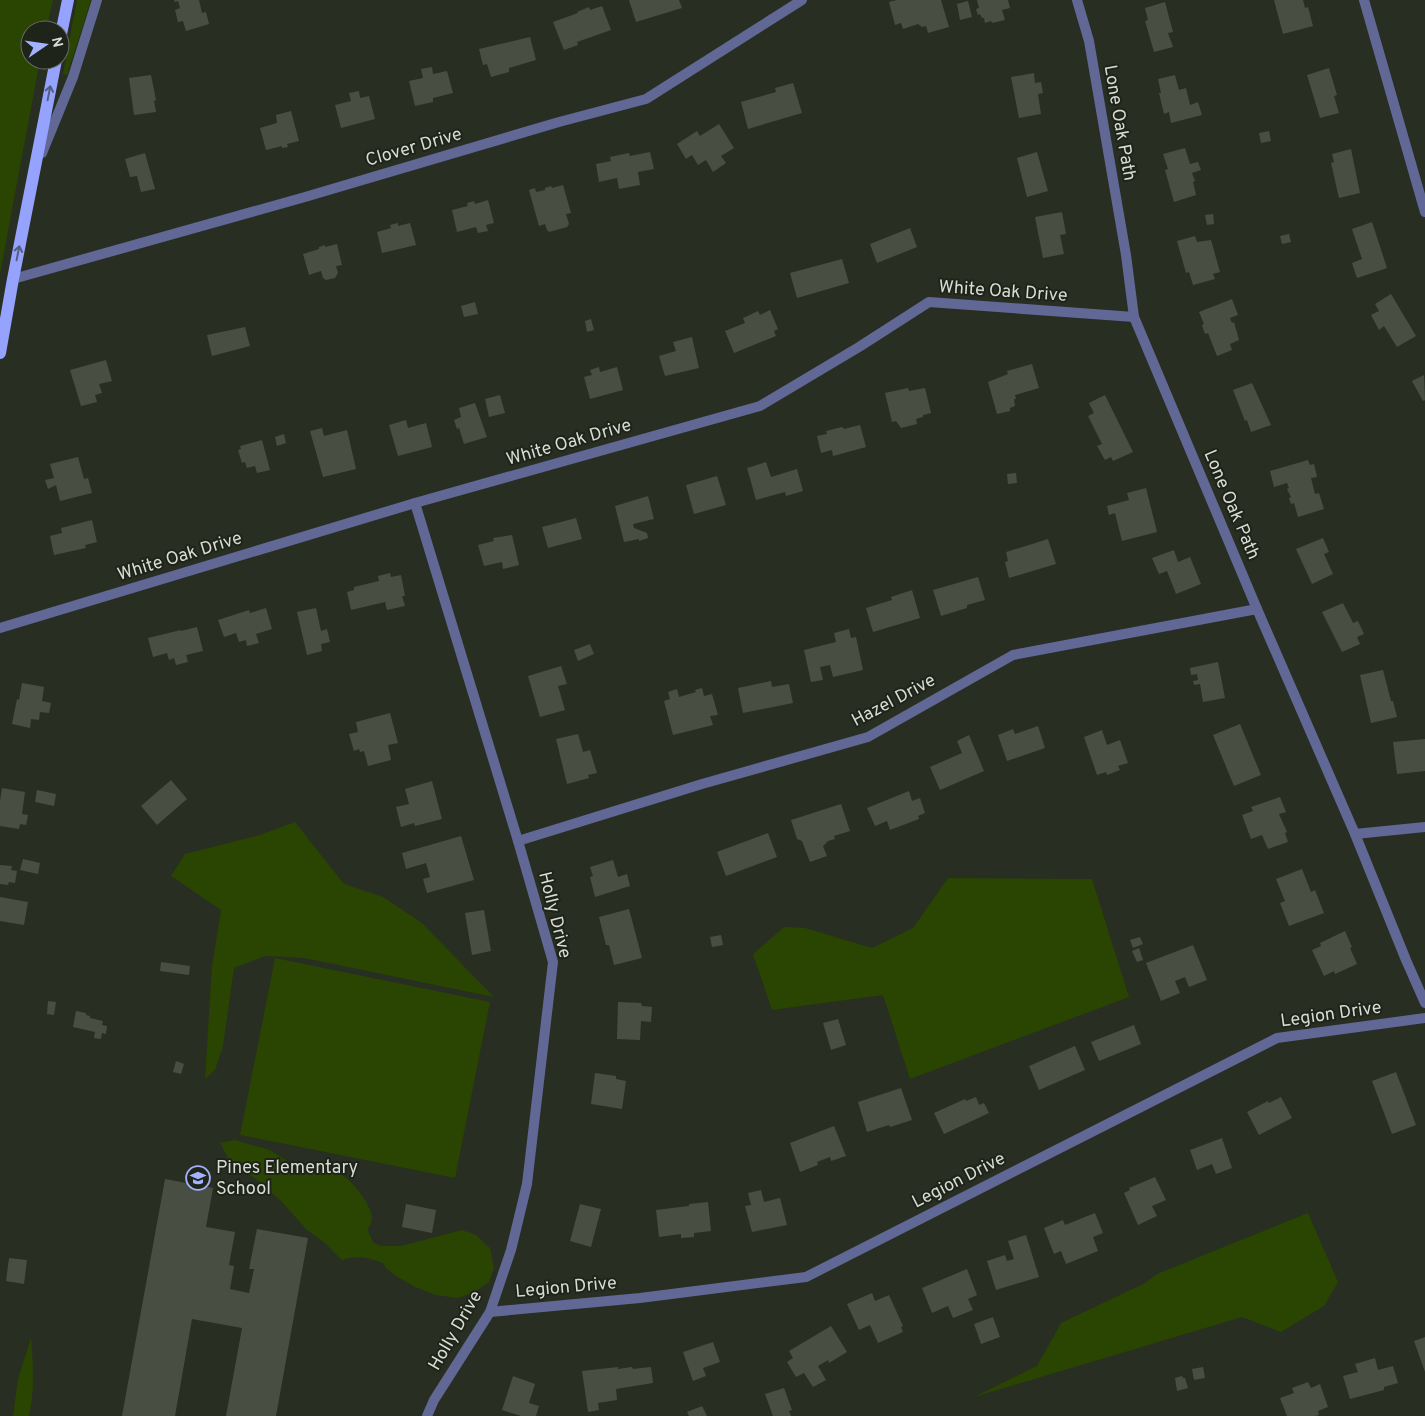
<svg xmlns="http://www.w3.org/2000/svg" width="1425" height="1416" viewBox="0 0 1425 1416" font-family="Overpass,sans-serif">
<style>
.green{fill:#2a4402}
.building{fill:#484f42}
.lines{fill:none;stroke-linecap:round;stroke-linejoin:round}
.street{stroke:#616895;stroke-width:10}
.primary{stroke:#95a3ff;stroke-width:12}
.oneway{stroke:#545d80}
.labels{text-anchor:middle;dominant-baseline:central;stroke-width:4;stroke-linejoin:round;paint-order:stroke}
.street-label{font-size:18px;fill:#d8dcd4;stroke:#1e2419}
.poi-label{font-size:18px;fill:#d8dcd4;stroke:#1e2419;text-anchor:start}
</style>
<rect width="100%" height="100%" fill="#282e22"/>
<g class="green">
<polygon points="0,0 53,0 46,30 30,30 30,60 40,60 0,274"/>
<polygon points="77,0 91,0 67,75 63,74"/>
<polygon points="295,822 344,884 383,897 422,923 494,997 304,958 265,956 234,968 223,1046 215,1070 205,1079 212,966 221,910 171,876 185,854 260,835"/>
<polygon points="948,878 1092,879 1129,997 910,1079 883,995 772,1010 753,954 784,927 805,928 872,948 913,928"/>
<polygon points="275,958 490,1002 455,1178 240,1135"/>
<path d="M 235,1140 L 270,1150 L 308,1174 C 319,1172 329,1170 340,1174 C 351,1178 373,1207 372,1219 C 372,1222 369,1227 368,1230 L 373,1242 L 380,1246 L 401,1246 L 462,1230 L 476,1235 L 490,1248 L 494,1268 L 489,1282 L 473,1293 L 457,1298 L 436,1295 L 415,1287 L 396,1276 L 386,1268 L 383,1263 C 368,1257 357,1255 342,1260 L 326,1244 L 306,1229 L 281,1201 L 256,1179 L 229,1160 L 220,1143 Z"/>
<polygon points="1308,1213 1338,1282 1324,1306 1281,1332 1242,1317 974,1397 1037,1366 1061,1323 1145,1283 1157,1274"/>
<path d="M 31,1338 C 33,1363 35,1391 29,1416 L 13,1416 L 18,1379 Z"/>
</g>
<g class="building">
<polygon points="174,0 199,0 202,13 206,12 209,24 186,31 183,21 178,22 175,10 180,8 178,1 175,2"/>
<polygon points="629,0 679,0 682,8 636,22"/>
<polygon points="897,0 941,0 949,27 928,33 926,26 922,27 918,24 903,29 901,23 895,25 889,2"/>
<polygon points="977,0 1008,0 1010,8 1002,10 1005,20 992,23 991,21 985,23 984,18 982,18 980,14 978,15 976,9 979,8"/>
<polygon points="1274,0 1303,0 1305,8 1308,7 1313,26 1283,34"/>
<polygon points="968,1 972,17 960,20 957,4"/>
<polygon points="1165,2 1173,32 1168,33 1173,47 1154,52 1145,21 1148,20 1145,8"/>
<polygon points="602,6 611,30 577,42 578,45 564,50 553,22 578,13 577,12 589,7 590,10"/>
<polygon points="530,37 536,60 509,68 509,72 491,77 487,64 483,65 479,49"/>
<polygon points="432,67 433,74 447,71 453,93 433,98 433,102 415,106 409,81 423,78 421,69"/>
<polygon points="1329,68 1337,95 1334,96 1339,113 1320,118 1307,75"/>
<polygon points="1034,73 1035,83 1041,82 1043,93 1038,94 1041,114 1019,118 1011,77"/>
<polygon points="151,75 156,100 154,101 156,112 134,115 129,78"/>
<polygon points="1175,75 1179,90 1186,88 1190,105 1198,102 1202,115 1171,123 1169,112 1164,114 1159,93 1161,93 1158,79"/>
<polygon points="793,83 802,113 748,129 741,102 776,92 775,88"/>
<polygon points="359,91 360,98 369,96 375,119 341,128 335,105 351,101 349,93"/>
<polygon points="291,111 299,141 287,144 288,147 282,148 282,146 266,150 260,128 277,123 276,115"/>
<polygon points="719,124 734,148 721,156 726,163 713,172 706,160 698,165 692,155 686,159 677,144 697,131 700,136"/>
<polygon points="1269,131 1271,141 1261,143 1259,133"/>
<polygon points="1185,148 1190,164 1198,162 1201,170 1192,173 1195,181 1193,182 1196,195 1174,202 1165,170 1168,169 1163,154"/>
<polygon points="1351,149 1360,193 1339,198 1331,163 1334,162 1332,154"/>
<polygon points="650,152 654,169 638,172 640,185 619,189 617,178 599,182 596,164 611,161 610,157 629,153 630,156"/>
<polygon points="1037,152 1048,191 1027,197 1017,158"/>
<polygon points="145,153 155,189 141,192 137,176 130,177 125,159"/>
<polygon points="563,185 571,213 566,214 569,224 567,227 549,232 547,230 545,224 539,226 529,190 535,188 536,192 545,190 545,188 551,186 552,188"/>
<polygon points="488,200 494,223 486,225 488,231 478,233 476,227 457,232 452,210 468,206 467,203 474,201 475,204"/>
<polygon points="1062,212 1066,234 1060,235 1064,254 1043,258 1035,217"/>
<polygon points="1213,214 1214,224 1207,225 1205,215"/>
<polygon points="1372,222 1387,268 1357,278 1352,263 1362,259 1352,229"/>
<polygon points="398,223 398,226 410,223 416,245 382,253 377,232 391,228 390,225"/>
<polygon points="910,228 917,247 877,263 870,244"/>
<polygon points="1289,234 1291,242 1282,244 1280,236"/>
<polygon points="1195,236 1197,242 1211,240 1220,272 1213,274 1215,279 1193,285 1189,272 1186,273 1177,241"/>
<polygon points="337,244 342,265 336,266 338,273 335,278 326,280 323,278 321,271 309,275 303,254 319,249 319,247 325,245 325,247"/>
<polygon points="842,259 849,283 797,298 790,273"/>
<polygon points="1391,294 1416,336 1397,347 1384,326 1379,330 1371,315 1379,311 1375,304"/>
<polygon points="1232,299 1238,315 1230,318 1232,323 1234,322 1239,340 1230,344 1232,350 1217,356 1208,333 1205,334 1202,325 1204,324 1199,312"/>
<polygon points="475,302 478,314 464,317 461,306"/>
<polygon points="770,310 778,329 774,331 776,336 734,353 725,331 745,323 743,318 758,311 760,315"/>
<polygon points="591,319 594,330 587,332 585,321"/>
<polygon points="245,327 250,346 212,356 207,335"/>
<polygon points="692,337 699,368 665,376 659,356 676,351 673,342"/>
<polygon points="106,360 112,381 99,384 102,393 95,395 97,402 81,406 70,370"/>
<polygon points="1032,364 1039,388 1015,395 1016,399 1014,399 1015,406 1010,408 1010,411 997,414 988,382 1008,374 1007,371"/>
<polygon points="599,367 600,372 617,367 623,390 590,399 584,377 592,375 590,370"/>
<polygon points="1424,375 1425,400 1423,401 1412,381"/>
<polygon points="1252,383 1271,425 1251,432 1247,420 1245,421 1233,390"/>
<polygon points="908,388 909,391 925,388 931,413 923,415 923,417 916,419 917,424 901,428 896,421 892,422 885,393"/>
<polygon points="500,395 505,413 489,417 485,399"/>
<polygon points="1105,395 1133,452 1113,461 1111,457 1105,460 1097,446 1102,444 1088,416 1094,413 1089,403"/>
<polygon points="475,403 487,437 464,444 459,428 457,429 454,420 461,417 459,408"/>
<polygon points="406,420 408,428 426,423 432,447 398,456 389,425"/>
<polygon points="860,425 866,447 833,456 832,450 821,453 817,436 827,434 826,431 842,427 844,429"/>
<polygon points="322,428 324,436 347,430 356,469 323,477 310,431"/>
<polygon points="284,434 286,443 277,446 275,437"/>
<polygon points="262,440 270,470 257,473 255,466 247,468 245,462 242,463 238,450 241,449 240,446"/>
<polygon points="78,457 84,479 88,478 92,493 60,501 56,485 48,489 45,480 54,478 50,464"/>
<polygon points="1308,460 1310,465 1314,464 1317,477 1311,478 1315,494 1319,493 1324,509 1298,517 1294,503 1291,504 1289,498 1291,497 1287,489 1289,488 1287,483 1274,487 1270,471"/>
<polygon points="766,462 771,477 797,469 803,491 786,496 785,492 756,500 747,468"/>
<polygon points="1016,473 1017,483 1008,484 1007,474"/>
<polygon points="717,476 726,505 694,514 686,485"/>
<polygon points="1146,488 1157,532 1122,541 1115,513 1109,515 1107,506 1129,500 1127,493"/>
<polygon points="648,496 654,519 633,524 634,528 647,533 648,538 639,541 639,539 624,542 615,506"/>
<polygon points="576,518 582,539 548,548 542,527"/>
<polygon points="92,520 97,542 85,545 86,548 54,555 50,536 62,533 61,528"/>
<polygon points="512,535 519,565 503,569 502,562 484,566 478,545 494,541 493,538"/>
<polygon points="1323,538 1329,552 1324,554 1333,574 1312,584 1296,549"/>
<polygon points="1048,539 1056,564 1009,578 1005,562 1008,561 1006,552"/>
<polygon points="1174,550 1178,562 1190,557 1201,584 1176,594 1167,571 1159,574 1152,558"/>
<polygon points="390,573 391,577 401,575 405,596 402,596 405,606 387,610 385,602 351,610 347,592 354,590 354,587 379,581 378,576"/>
<polygon points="978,577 985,600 967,605 967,608 941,616 933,590"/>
<polygon points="912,590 920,618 873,632 866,608 892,600 891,597"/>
<polygon points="1343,603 1353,623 1358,621 1364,634 1357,637 1360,644 1342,652 1322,612"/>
<polygon points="266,608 272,629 256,634 259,643 247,646 246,640 239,642 236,633 224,637 218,620 249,610 250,613"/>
<polygon points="316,608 321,631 327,629 330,642 321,644 322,651 307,655 297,612"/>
<polygon points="197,627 203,651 186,655 188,662 176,665 174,658 169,660 167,653 153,657 148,638 181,630 181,631"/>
<polygon points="849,629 851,638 856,637 863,670 833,677 830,665 820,667 823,680 811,682 804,650 836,642 834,633"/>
<polygon points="590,644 594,654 578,661 574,650"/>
<polygon points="1218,662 1225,698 1203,702 1200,684 1194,685 1193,681 1198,680 1197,674 1191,675 1190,668"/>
<polygon points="561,666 567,684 558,686 565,710 540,717 528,676"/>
<polygon points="1383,670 1391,701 1393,701 1397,717 1371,723 1360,675"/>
<polygon points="771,681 772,687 789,684 793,703 743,713 738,688"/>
<polygon points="22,683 44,687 42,701 51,703 49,713 40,712 39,720 31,719 30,728 12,724 17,699 19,700"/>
<polygon points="702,688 704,696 712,694 718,715 710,716 713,725 673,735 664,701 670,699 668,692 677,689 679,697 696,692 695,690"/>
<polygon points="390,713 398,743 388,745 391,760 368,766 364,751 360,752 359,749 354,751 349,734 358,732 356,722"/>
<polygon points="1240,724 1261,775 1234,786 1213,735"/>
<polygon points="1038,726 1045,748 1007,761 998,735 1013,729 1015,734"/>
<polygon points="1102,730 1107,745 1120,740 1128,763 1118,766 1120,770 1107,775 1106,772 1097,775 1084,737"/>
<polygon points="578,734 583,752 590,750 597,773 588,775 589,778 567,784 556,739"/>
<polygon points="969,735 984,771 940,790 930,767 962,753 957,741"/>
<polygon points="1425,739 1425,771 1397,774 1393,742"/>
<polygon points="171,780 187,799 157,825 141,806"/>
<polygon points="432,781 442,819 415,826 414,823 401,827 396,807 409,804 405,789"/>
<polygon points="2,788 25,792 22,814 28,815 26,825 20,824 19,829 0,826 0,801"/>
<polygon points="37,790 56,794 54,806 35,802"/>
<polygon points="909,791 912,801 920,798 925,813 918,816 919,819 890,830 887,821 875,826 867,808"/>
<polygon points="1280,797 1286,812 1279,814 1287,832 1285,833 1288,842 1268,849 1262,835 1251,839 1242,815 1253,811 1251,807"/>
<polygon points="841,804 850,831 834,836 835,839 828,841 823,846 827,856 810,862 802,841 797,839 791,820"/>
<polygon points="768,833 777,857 726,876 717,852"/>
<polygon points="461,836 474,880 427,893 423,879 430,877 426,863 406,869 402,853"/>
<polygon points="23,859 40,863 38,874 20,870"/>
<polygon points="613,860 618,877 627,874 630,886 595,897 590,877 593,876 590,867"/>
<polygon points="0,865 12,866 11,870 17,871 15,883 9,882 8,885 0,884"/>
<polygon points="1302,869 1311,892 1315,890 1324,913 1289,926 1280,903 1285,901 1276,879"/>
<polygon points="0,897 28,902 24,925 0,921"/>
<polygon points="629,909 642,958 614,965 609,945 606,945 599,917"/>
<polygon points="484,910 491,951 472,955 465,913"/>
<polygon points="1345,931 1352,947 1350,948 1357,964 1335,974 1334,971 1324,976 1312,950 1321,946 1320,943"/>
<polygon points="721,935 723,945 712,947 710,937"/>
<polygon points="1140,937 1143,944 1133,948 1130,940"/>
<polygon points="1193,945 1207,980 1189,987 1185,977 1175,981 1180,993 1161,1001 1146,963"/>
<polygon points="1139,948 1143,960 1137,962 1132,951"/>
<polygon points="161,962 190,966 189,975 160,971"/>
<polygon points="48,1001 56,1002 54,1015 47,1014"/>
<polygon points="618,1002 641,1003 642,1006 652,1007 651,1022 641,1021 640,1040 617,1039"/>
<polygon points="76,1011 86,1013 86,1015 90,1016 90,1018 103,1021 102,1025 107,1026 106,1034 102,1033 101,1039 94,1038 95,1032 73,1027"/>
<polygon points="838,1019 846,1045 831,1050 823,1023"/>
<polygon points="1134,1025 1141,1044 1099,1061 1091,1042"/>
<polygon points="1075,1046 1085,1070 1039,1090 1029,1066"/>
<polygon points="176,1061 184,1064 181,1074 173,1072"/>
<polygon points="1396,1072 1416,1125 1392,1134 1372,1081"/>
<polygon points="595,1073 616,1076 616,1079 626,1081 622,1109 591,1104"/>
<polygon points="901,1088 912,1120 890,1127 889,1125 867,1132 858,1102"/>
<polygon points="976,1097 979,1105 984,1103 989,1113 944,1134 934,1113 965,1099 966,1101"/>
<polygon points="1281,1097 1292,1118 1259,1135 1247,1112 1268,1101 1269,1103"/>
<polygon points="834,1126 846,1156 831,1161 830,1157 817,1162 818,1165 800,1172 790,1143"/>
<polygon points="1222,1138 1232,1168 1216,1174 1212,1164 1197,1170 1190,1150"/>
<polygon points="1155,1177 1166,1200 1152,1206 1157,1216 1138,1225 1124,1193 1130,1190 1129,1188"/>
<polygon points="165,1179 213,1188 206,1227 235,1232 229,1265 234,1266 230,1289 249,1293 254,1269 249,1269 257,1229 308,1238 276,1416 226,1416 242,1328 192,1319 175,1416 122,1416"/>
<polygon points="761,1190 764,1202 780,1198 787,1225 752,1232 745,1206 751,1205 748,1193"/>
<polygon points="708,1202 711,1231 694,1233 694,1237 681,1238 681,1234 659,1237 656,1210 689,1206 689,1204"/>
<polygon points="406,1204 436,1210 432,1233 402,1227"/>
<polygon points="580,1204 601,1209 591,1247 570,1241"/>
<polygon points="1095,1213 1103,1233 1093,1237 1098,1251 1066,1264 1061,1251 1054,1254 1044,1228 1063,1220 1065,1225"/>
<polygon points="1026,1235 1039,1277 996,1290 987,1261 1005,1255 1007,1261 1014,1259 1008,1241"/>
<polygon points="9,1258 27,1260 24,1284 6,1281"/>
<polygon points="967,1269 977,1295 968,1299 973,1310 953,1318 948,1306 932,1313 922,1288"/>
<polygon points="872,1293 875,1301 889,1295 903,1326 901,1327 903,1332 878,1343 870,1325 859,1330 847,1304"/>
<polygon points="993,1317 1000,1337 981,1344 974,1324"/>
<polygon points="831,1326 847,1352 829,1363 828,1360 818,1366 826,1380 813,1387 804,1373 796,1377 787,1362 793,1358 789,1351"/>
<polygon points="1425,1337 1425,1372 1414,1341"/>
<polygon points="713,1342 720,1362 703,1368 706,1376 693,1381 683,1352"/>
<polygon points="1375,1358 1378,1370 1393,1366 1398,1383 1384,1387 1384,1390 1350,1399 1343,1376 1358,1372 1355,1364"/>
<polygon points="618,1367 618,1369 632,1367 633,1369 651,1367 653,1383 616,1389 617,1400 598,1403 599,1410 588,1412 582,1371"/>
<polygon points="1203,1367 1205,1378 1194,1380 1192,1369"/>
<polygon points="513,1376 535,1384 529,1403 539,1406 536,1416 521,1416 502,1410"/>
<polygon points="1182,1376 1183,1378 1185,1378 1188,1388 1177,1391 1175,1378"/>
<polygon points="1308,1382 1311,1388 1320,1384 1328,1407 1318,1411 1319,1415 1315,1416 1287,1416 1280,1398 1294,1393 1292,1388"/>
<polygon points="784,1388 792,1410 789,1411 791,1416 773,1416 765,1394"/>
<polygon points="702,1406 707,1416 689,1416 687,1412"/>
</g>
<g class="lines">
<g class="street">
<polyline points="1077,0 1089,41 1126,255 1134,317 1257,609 1355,834 1406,960 1425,1003"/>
<polyline points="1364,0 1425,212"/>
<polyline points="42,153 73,77 97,0"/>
<polyline points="13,279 305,197 559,122 646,99 802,0"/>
<polyline points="415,503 518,841 553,962 527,1184 511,1250 490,1312 434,1400 427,1416"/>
<polyline points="0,628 415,503 760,406 859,347 929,302 1134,317"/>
<polyline points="1355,834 1425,827"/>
<polyline points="518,841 702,784 868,737 1013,655 1257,609"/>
<polyline points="490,1312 640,1298 806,1277 1277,1038 1425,1018"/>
</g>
<g class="primary">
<polyline points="60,39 68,0"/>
<polyline points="0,353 13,279 56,60"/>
</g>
</g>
<defs><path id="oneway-shaft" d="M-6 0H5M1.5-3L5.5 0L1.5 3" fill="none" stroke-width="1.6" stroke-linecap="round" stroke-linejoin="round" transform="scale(1.25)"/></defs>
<g class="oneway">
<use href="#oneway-shaft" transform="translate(49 93) rotate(-79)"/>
<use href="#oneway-shaft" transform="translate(18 253) rotate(-79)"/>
</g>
<defs>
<g id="school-ring" transform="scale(1.25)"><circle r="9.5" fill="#1e2419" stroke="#a4b1fc" stroke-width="1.5"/><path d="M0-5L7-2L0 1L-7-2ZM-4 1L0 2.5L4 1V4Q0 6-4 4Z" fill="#a4b1fc"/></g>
</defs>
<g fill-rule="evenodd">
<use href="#school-ring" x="198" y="1178"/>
</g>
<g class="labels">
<g class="street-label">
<text transform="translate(1119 123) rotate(80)">Lone Oak Path</text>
<text transform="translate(414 148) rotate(-16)">Clover Drive</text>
<text transform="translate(1003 292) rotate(4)">White Oak Drive</text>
<text transform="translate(569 443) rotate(-16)">White Oak Drive</text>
<text transform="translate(1231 505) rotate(67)">Lone Oak Path</text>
<text transform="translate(180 557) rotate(-17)">White Oak Drive</text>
<text transform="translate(894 701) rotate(-28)">Hazel Drive</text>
<text transform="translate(554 915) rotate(76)">Holly Drive</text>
<text transform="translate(1331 1015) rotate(-8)">Legion Drive</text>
<text transform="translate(959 1181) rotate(-27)">Legion Drive</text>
<text transform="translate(566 1288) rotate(-5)">Legion Drive</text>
<text transform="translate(456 1331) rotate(-60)">Holly Drive</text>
</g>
<g class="poi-label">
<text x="216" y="1168">Pines Elementary<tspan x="216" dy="21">School</tspan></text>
</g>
</g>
<g transform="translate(45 45) rotate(77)"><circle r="24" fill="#1e2419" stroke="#686e64"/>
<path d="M0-4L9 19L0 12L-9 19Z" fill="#a4b1fc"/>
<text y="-8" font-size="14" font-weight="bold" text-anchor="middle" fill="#d8dcd4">N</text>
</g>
</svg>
